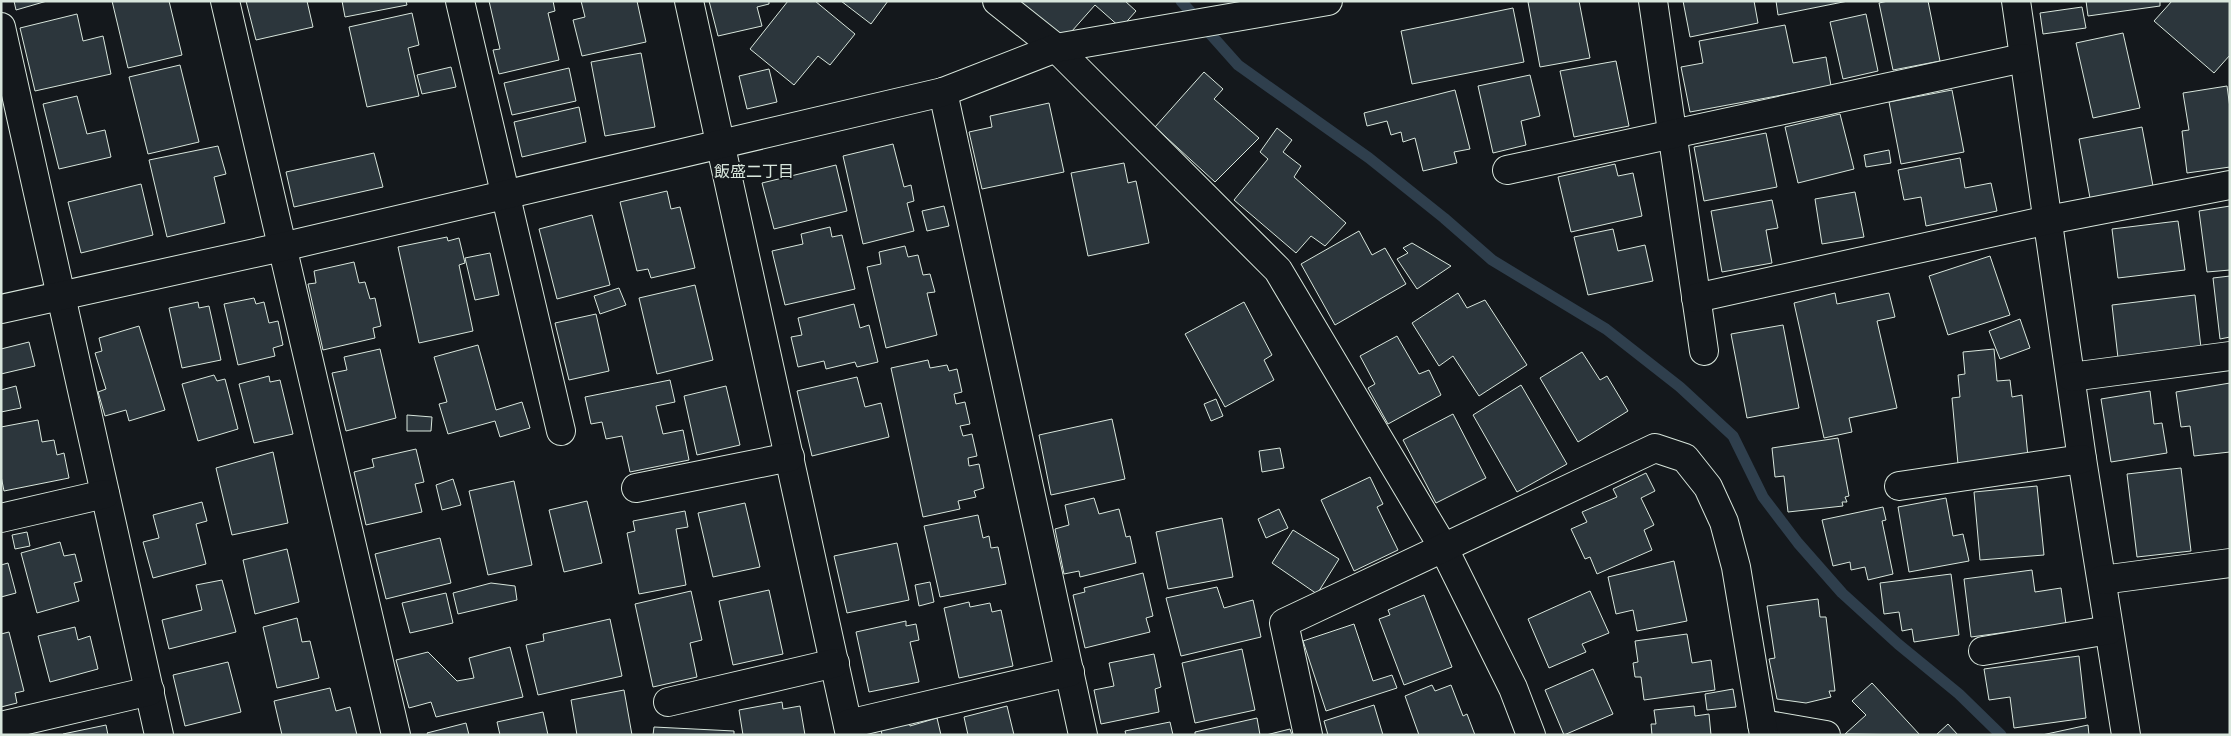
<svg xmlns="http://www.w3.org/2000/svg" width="2231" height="736" viewBox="0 0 2231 736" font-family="'Titillium Web','Noto Sans JP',sans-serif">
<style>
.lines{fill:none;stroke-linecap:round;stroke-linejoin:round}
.stream{stroke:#2f3f4d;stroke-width:11}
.building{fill:#2c363c;stroke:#d8e6dc}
.street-casing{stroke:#d8e6dc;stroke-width:30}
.street{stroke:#14181c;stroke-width:28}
.labels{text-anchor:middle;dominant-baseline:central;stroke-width:4;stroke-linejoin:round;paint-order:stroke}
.neighbourhood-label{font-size:16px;fill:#d8e6dc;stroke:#14181c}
</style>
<rect width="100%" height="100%" fill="#14181c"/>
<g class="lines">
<polyline class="stream" points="1181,1 1238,65 1369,158 1444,218 1492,260 1606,329 1680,387 1733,436 1763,497 1798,543 1842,593 1898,644 1959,694 2001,735"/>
</g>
<g class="building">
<polygon points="14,1 47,1 16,10"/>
<polygon points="112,1 169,1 182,55 128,68"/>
<polygon points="246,1 307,1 313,27 256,40"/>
<polygon points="342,1 406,1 407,5 345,17"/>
<polygon points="489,1 553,1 555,11 548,13 559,60 499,74 493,50 500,49"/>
<polygon points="581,1 637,1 646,42 582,56 573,20 585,17"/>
<polygon points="709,1 769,1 769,4 757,7 762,26 718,36"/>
<polygon points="788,1 815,1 855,34 830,65 818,56 794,85 750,49"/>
<polygon points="841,1 888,1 871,24"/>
<polygon points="1019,1 1125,1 1136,11 1121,28 1095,5 1064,40"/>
<polygon points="1533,1 1579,1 1590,58 1540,67 1528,2"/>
<polygon points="1683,1 1754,1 1758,23 1690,37"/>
<polygon points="1776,1 1848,1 1778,15"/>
<polygon points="1888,1 1928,1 1940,61 1893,70 1879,3"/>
<polygon points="2086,1 2160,1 2160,6 2088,16"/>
<polygon points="2172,1 2230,1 2230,55 2214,73 2154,21"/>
<polygon points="2082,7 2086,28 2043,34 2040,13"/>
<polygon points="1513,8 1524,62 1412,84 1401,31"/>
<polygon points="412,13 419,45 408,48 419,96 367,107 349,27"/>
<polygon points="77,14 83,41 103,36 111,74 35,91 20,28"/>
<polygon points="1866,14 1878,71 1843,79 1830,22"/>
<polygon points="1785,25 1793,63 1826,57 1831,86 1690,112 1681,67 1703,63 1699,41"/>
<polygon points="2123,33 2140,108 2093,118 2076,43"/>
<polygon points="641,53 655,127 605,136 591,62"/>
<polygon points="1616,61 1629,126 1574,137 1560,71"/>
<polygon points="180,65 199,142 148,154 129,77"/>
<polygon points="451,67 456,87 422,94 417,75"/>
<polygon points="569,68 576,101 512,115 504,83"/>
<polygon points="769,69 777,102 747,109 739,76"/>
<polygon points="1204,72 1223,89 1214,99 1259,138 1215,182 1155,127"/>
<polygon points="1530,75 1540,116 1521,121 1526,145 1493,153 1478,86"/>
<polygon points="2227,86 2230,108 2230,167 2187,173 2182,131 2189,130 2183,93"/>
<polygon points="1455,90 1470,149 1454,152 1457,163 1423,171 1415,138 1403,142 1401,132 1391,135 1387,121 1367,126 1364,113"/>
<polygon points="1952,90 1964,152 1901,164 1889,102"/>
<polygon points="77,96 87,134 105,130 111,157 59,169 43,104"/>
<polygon points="1049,103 1064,172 982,189 969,132 992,127 990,116"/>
<polygon points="579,107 586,142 522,157 514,122"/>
<polygon points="1840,114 1854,169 1798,183 1785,127"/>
<polygon points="2142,127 2153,186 2090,198 2079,139"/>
<polygon points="1277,128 1292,140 1283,152 1301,166 1294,177 1346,223 1325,246 1311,236 1296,253 1234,200 1268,159 1260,152"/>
<polygon points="1766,133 1777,187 1704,201 1694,147"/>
<polygon points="893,144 904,187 911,185 914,201 907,203 914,231 863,244 843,156"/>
<polygon points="218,146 226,174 214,177 225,223 167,237 149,160"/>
<polygon points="1889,150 1891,163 1866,167 1864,155"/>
<polygon points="374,153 383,187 294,207 286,172"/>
<polygon points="1960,158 1965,188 1991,183 1997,211 1926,226 1921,197 1904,200 1898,170"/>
<polygon points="1124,163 1128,183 1136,181 1149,243 1088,256 1071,173"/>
<polygon points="1615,164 1618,176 1633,173 1642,216 1571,232 1558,177"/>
<polygon points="836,165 847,211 774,229 762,183"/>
<polygon points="141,184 153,235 81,253 68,202"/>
<polygon points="667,191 671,209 680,207 695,268 651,278 648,269 637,271 620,202"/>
<polygon points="1855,192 1864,237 1822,244 1815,199"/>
<polygon points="1772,200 1778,228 1766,230 1772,263 1722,272 1711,211"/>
<polygon points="944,206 949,226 927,231 922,211"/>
<polygon points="2230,206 2230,270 2207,272 2199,211"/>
<polygon points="592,215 610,285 557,299 539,229"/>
<polygon points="2178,221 2185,270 2118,278 2112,229"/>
<polygon points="830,227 832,237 842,235 855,289 785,305 772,251 803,244 801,234"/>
<polygon points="1613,229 1618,251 1645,245 1653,281 1588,295 1574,237"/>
<polygon points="1359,231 1372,255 1385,248 1406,284 1335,325 1301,264"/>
<polygon points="447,237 448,241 459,238 465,263 459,265 473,331 419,343 398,247"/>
<polygon points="1412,243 1451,266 1417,289 1397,259 1408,253 1403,248"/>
<polygon points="905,246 908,257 918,255 923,275 930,274 935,292 927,293 937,335 886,348 867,267 881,264 879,252"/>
<polygon points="490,253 499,295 475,300 465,258"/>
<polygon points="1990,256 2010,315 1948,335 1929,276"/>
<polygon points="354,262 359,283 365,282 370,299 375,298 381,326 373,328 375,338 323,350 308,284 316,283 314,271"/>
<polygon points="2230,276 2230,337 2220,339 2213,278"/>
<polygon points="695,285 713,360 657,374 639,298"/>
<polygon points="619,288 626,305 600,314 594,296"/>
<polygon points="1458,293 1467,308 1485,300 1527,365 1479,396 1453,356 1439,366 1412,323"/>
<polygon points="1835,293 1837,304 1889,293 1895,317 1877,321 1897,408 1849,418 1852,432 1824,438 1794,303"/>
<polygon points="2195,295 2201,348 2118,358 2112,305"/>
<polygon points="254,298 256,304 264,302 269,323 278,321 283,345 273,348 275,356 238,365 224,304"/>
<polygon points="198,302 199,308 209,306 221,360 182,368 169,308"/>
<polygon points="1244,302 1272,355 1264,360 1274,380 1225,407 1185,334"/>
<polygon points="854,304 860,328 869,325 878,362 857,367 855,362 826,369 824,361 798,367 791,337 802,335 798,318"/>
<polygon points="596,314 609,371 569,380 555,323"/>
<polygon points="2020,319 2030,348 2000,359 1989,331"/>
<polygon points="1783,325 1799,408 1747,418 1731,334"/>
<polygon points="139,326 165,410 129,421 126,410 105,416 98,392 106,389 95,353 102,351 99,338"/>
<polygon points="1397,336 1419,374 1429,370 1441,395 1388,424 1368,388 1375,384 1360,356"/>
<polygon points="29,342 35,366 1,374 1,349"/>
<polygon points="478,345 496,410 522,402 530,428 500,437 495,421 448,434 439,404 447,402 434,357"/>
<polygon points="380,349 396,418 346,431 332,373 347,370 344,357"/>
<polygon points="1994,349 1997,381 2010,380 2012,397 2022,395 2028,457 1958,464 1952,398 1960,397 1958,375 1965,374 1963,352"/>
<polygon points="1582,352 1600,380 1607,376 1628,411 1578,442 1540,378"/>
<polygon points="928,360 930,368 947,365 949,371 957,369 962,392 954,394 956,404 965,402 970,424 960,426 963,436 972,434 977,456 968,458 969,466 979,464 984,488 974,491 976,497 958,501 960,509 923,517 891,368"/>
<polygon points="214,375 217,381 225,379 238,429 198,441 182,384"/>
<polygon points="269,376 270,382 280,380 293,434 254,443 239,384"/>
<polygon points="857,377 865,407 881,403 889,437 812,456 797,391"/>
<polygon points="670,380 675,402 656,406 663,434 683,430 689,460 630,472 622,436 606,439 602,422 591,424 585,397"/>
<polygon points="2230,383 2230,452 2194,456 2190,426 2181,427 2176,392"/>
<polygon points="1521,385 1567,464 1517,492 1473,415"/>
<polygon points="16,386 21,408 1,412 1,390"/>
<polygon points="726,386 740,445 697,455 684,396"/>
<polygon points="2150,391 2154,424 2162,423 2167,453 2111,462 2101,399"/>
<polygon points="1216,399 1223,416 1211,421 1204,404"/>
<polygon points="1453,414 1486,478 1436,503 1403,440"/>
<polygon points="407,415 432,417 431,431 407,431"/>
<polygon points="1112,419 1125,479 1051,495 1039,435"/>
<polygon points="38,420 42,442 54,440 57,455 64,453 69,478 4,491 1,476 1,427"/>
<polygon points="1838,438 1849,496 1845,497 1847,502 1842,502 1843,506 1788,512 1784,476 1775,477 1772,448"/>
<polygon points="1280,448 1284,468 1262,472 1259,451"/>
<polygon points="416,449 424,482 415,484 422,512 366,525 354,472 374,467 372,459"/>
<polygon points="273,452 288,523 232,535 216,468"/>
<polygon points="2181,468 2191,551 2137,557 2127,474"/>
<polygon points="1646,473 1655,491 1641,498 1654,525 1644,530 1652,550 1597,574 1590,557 1585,559 1571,529 1587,522 1582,512 1617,497 1613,489"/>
<polygon points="1370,477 1383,504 1377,507 1398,550 1354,571 1321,500"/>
<polygon points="453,479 461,505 442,510 436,485"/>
<polygon points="514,481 532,565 488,575 469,491"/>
<polygon points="2037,486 2044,555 1980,560 1974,492"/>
<polygon points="1094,498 1099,514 1119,509 1126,537 1130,536 1136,563 1080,577 1079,571 1064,574 1055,529 1069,525 1065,505"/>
<polygon points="1946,498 1953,536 1963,534 1969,561 1909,572 1898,507"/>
<polygon points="587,501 602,563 564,572 549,510"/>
<polygon points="202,502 207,521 196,524 206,564 153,578 143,542 159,538 153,515"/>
<polygon points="745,503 760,567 713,577 698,513"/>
<polygon points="1883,507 1886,520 1882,521 1893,574 1868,580 1865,567 1851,570 1850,562 1833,566 1822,520"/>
<polygon points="1279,509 1288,528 1266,538 1258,519"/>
<polygon points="685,511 688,527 676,529 686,585 639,594 627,533 635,531 633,521"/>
<polygon points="978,515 983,538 989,536 991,548 998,547 1006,584 940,597 924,526"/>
<polygon points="1222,518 1233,577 1168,589 1156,532"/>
<polygon points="1293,530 1339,559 1317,594 1272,563"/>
<polygon points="27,532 30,546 15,549 12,535"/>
<polygon points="440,538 451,583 386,599 375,554"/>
<polygon points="60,542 64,556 75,554 82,581 74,583 79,601 37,613 21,553"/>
<polygon points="897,543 909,600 847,613 834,556"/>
<polygon points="287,549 299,602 255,614 243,560"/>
<polygon points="1674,561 1687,621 1637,631 1633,610 1616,614 1608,577"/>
<polygon points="8,563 16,593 1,597 1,565"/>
<polygon points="2032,570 2035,592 2061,588 2066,624 1971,637 1964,579"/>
<polygon points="1143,573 1153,616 1146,618 1150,632 1085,648 1073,595 1085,592 1084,588"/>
<polygon points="1951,574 1959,635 1914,642 1912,629 1902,631 1899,612 1884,614 1880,583"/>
<polygon points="222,580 236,632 169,649 162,620 202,610 196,585"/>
<polygon points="930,582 934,602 919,606 915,585"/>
<polygon points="491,583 515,586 517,600 458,614 453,593"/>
<polygon points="1217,587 1224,608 1253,600 1261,637 1181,656 1166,598"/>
<polygon points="769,590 783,654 733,665 719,601"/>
<polygon points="691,591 702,640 690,643 697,677 653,687 635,604"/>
<polygon points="1590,591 1609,633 1582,644 1586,652 1549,668 1528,619"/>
<polygon points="446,593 453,623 410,633 402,603"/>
<polygon points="1424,595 1452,667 1404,685 1379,619 1390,615 1388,610"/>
<polygon points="1818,599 1820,617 1826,617 1835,691 1829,691 1831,697 1806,703 1777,699 1769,659 1775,658 1767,606"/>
<polygon points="969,602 970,607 990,603 992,612 1001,610 1013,666 959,678 944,608"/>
<polygon points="297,618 302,642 310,641 319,678 277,688 263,627"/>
<polygon points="610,619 622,676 538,695 526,645 544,641 543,634"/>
<polygon points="906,621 906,626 916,624 919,640 910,642 919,682 869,692 856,632"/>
<polygon points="1354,624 1373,681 1392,675 1397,688 1326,711 1303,641"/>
<polygon points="75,627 78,640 90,636 98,669 50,682 38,636"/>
<polygon points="9,632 24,691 15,693 17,703 1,707 1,634"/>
<polygon points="1687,634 1692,663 1711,660 1715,690 1644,700 1641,677 1635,677 1633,663 1638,662 1635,641"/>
<polygon points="510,647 523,697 436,717 431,702 409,708 396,660 428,652 457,681 474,678 469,658"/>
<polygon points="1242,649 1255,710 1195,723 1182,663"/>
<polygon points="1154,654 1161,687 1155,689 1159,712 1101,724 1094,690 1114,686 1109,663"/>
<polygon points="2079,656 2086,718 2014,728 2010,697 1989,700 1984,669"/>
<polygon points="228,662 241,712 185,726 173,675"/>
<polygon points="1593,669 1613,714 1564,735 1545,690"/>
<polygon points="1872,683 1920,735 1845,734 1866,715 1852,701"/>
<polygon points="1432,685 1435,691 1451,685 1463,716 1467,714 1475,735 1419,735 1405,696"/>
<polygon points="330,688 336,711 350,707 357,735 282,735 274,701"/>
<polygon points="1733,689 1736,707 1707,710 1705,694"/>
<polygon points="624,690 632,735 577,735 571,700"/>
<polygon points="782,702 783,709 800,706 805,735 743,735 739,710"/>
<polygon points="1374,705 1383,735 1328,735 1324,721"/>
<polygon points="1007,706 1014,735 968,735 964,717"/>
<polygon points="1694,706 1695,716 1709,714 1711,735 1652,735 1651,724 1656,724 1654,710"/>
<polygon points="543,712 548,735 500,735 497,722"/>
<polygon points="937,718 941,735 882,735 881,729 909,722 910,726"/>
<polygon points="1257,718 1260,735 1195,735 1195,732"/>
<polygon points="1170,722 1173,735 1126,735 1125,731"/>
<polygon points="466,723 469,735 428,735 427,733"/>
<polygon points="1948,724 1958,735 1936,735"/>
<polygon points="106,725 108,735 63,735 63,734"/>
<polygon points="2088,725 2089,735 2042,735"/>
<polygon points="654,727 734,731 734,735 653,735"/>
<polygon points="1290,729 1292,735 1266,735"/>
</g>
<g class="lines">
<g class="street-casing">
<g id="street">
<polyline points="225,1 396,735"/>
<polyline points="460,1 561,431"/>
<polyline points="689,1 850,735"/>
<polyline points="997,1 1056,48 1278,270 1443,547 1513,688 1531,735"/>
<polyline points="1653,1 1704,351"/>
<polyline points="2016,1 2082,459 2126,735"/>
<polyline points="1,27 159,735"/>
<polyline points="943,92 1083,735"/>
<polyline points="1507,170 2023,58"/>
<polyline points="1696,298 2048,220 2230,185"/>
<polyline points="1,309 282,247 943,92 1056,48 1328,1"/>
<polyline points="2071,377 2230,356"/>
<polyline points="1899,486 2082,459"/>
<polyline points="636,488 790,457"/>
<polyline points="1,518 105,494"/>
<polyline points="2102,580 2230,563"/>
<polyline points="1983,651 2109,630"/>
<polyline points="668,702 835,663"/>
<polyline points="848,724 1070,672"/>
<polyline points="1762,724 1826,735"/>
<polyline points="1,726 150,691"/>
<polyline points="1308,735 1284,623 1655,448 1685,458 1708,487 1724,522 1736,567 1764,735"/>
</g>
</g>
<use href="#street" class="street"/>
</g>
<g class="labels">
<g class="neighbourhood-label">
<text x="754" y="171">飯盛二丁目</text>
</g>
</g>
<rect width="2231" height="736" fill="none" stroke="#d8e6dc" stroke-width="5"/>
</svg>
